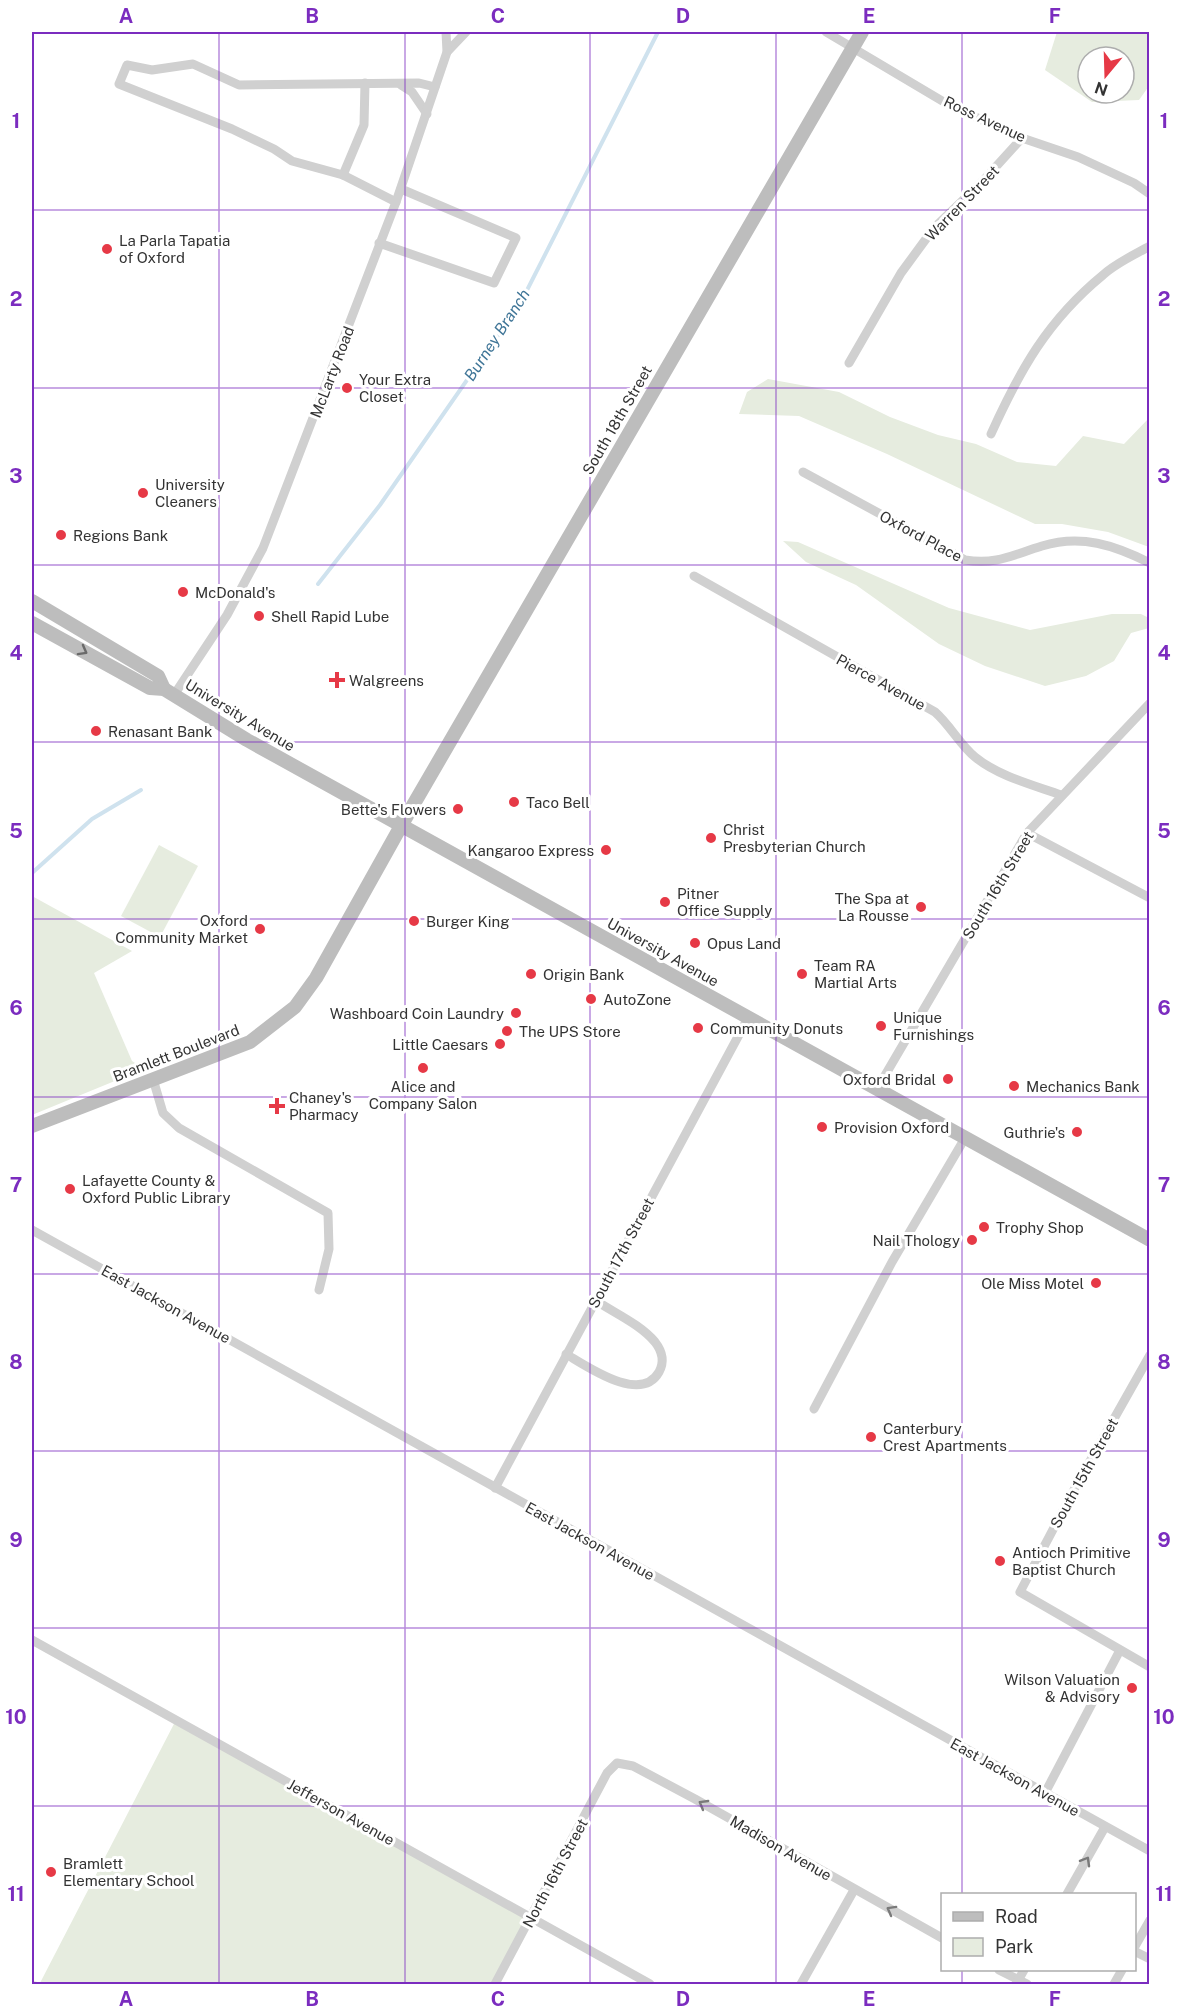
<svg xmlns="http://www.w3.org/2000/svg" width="1181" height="2016" viewBox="0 0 1181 2016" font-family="'Public Sans',sans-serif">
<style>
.green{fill:#e6ecdf;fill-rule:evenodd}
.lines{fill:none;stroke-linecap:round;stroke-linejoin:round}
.stream{stroke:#cfe2ee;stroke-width:4}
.street{stroke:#d0d0d0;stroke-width:9}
.secondary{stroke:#bdbdbd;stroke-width:14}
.oneway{stroke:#6a6a6a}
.oneway2{stroke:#7a7a7a}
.grid{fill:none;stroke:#7b2cbf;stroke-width:1.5;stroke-opacity:0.55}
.poi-dot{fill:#e63946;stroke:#fff;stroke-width:2}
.labels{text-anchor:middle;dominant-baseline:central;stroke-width:6;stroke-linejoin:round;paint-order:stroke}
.street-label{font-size:15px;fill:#333;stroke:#fff}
.poi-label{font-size:15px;fill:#333;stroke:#fff;text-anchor:start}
.water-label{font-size:16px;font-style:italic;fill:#3f7597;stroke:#fff}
.neatline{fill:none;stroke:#7b2cbf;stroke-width:2}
.grid-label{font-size:20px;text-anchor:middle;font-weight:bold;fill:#7b2cbf}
</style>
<rect width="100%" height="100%" fill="#fff"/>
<g class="green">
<path d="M 1057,32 L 1149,32 L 1149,86 L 1139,100 L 1092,102 L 1045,70 ZM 1088,57 L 1124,57 L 1124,93 L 1088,93 Z"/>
<polygon points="768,379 839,392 890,417 938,435 976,444 1017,462 1056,466 1083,436 1124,444 1149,418 1149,547 1108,532 1062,524 1035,524 887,454 799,416 739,414 747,392"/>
<polygon points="783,541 798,542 949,608 1030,630 1112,614 1141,614 1149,618 1149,628 1131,633 1114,661 1086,676 1045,686 985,666 939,644 856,585 806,562"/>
<polygon points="159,845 198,866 160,937 121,916"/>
<polygon points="32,896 132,951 94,973 132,1061 144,1069 32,1115"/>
<polygon points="176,1720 531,1919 495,1984 32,1984 32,1980 40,1983"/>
</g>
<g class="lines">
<g class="stream">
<polyline points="318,584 380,505 520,304 658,32"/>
<polyline points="32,873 92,819 141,790"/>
</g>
<g class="street">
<polyline points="826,32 949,105 1022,138 1078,157 1134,183 1150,194"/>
<polyline points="447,52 466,32"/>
<polyline points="401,85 412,92 427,114"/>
<polyline points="343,175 364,125 365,83"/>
<polyline points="396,202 343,175 292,161 274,149 232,129 119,84 127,65 152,70 193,64 239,85 419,83 435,87"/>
<polyline points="379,243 494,283 516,238 401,189"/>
<polyline points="849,363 901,273 934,228 982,182 1022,138"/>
<path d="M 991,434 C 1020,370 1047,321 1103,275 C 1116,263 1134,255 1150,246"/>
<path d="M 803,472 L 965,560 C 997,565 1012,555 1042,546 C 1081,534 1114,545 1150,563"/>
<path d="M 694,576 L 935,712 C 950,725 960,745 975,757 C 998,776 1033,785 1061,795"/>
<polyline points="174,695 227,615 263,548 396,202 447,52 446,32"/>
<polyline points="1027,833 1150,898"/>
<polyline points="153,1079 163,1113 179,1128 328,1213 329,1249 319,1290"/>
<polyline points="877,1089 1027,833 1150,703"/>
<polyline points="32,1230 1150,1851"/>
<path d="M 566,1354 C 588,1367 641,1404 659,1372 C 665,1361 662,1351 655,1342 C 640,1324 614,1313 595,1300"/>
<polyline points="1150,1355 1076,1486 1020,1592 1150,1667"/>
<polyline points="814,1409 892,1262 965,1138"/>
<polyline points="495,1488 748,1018"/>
<polyline points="32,1640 650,1984"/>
<polyline points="1045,1793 1119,1652"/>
<polyline points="1067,1894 1105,1827"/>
<polyline points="1134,1948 1150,1920"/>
<polyline points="1134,1951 1150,1959"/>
<polyline points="999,1970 1027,1984"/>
<polyline points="495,1984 607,1773 617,1763 633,1766 695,1799 942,1938"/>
<polyline points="801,1984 854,1890"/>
<polyline points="1016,1984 1024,1970"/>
<polyline points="1114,1984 1122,1970"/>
</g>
<g class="secondary">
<polyline points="32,601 158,676 164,689"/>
<polyline points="32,623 150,688 164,689 247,740 1150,1240"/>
<polyline points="32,1126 250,1042 295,1007 316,978 401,826 862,32"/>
</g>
</g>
<defs><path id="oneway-chevron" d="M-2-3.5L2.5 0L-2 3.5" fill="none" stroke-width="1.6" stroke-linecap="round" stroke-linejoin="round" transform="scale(1.5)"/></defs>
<use class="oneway" href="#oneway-chevron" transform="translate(83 651) rotate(29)"/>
<g class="oneway2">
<use href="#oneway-chevron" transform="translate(703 1804) rotate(-150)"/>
<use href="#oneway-chevron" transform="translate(1086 1861) rotate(-60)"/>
<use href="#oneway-chevron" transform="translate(891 1910) rotate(-151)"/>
</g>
<path class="grid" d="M 219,32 L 219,1984M 405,32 L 405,1984M 590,32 L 590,1984M 776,32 L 776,1984M 962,32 L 962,1894M 32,210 L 1150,210M 32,388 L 1150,388M 32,565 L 1150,565M 32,742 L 1150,742M 32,919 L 1150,919M 32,1097 L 1150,1097M 32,1274 L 1150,1274M 32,1451 L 1150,1451M 32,1628 L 1150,1628M 32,1806 L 1150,1806M 962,1970 L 962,1984"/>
<g class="poi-dot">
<circle cx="107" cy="249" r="6"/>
<circle cx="347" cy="388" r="6"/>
<circle cx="143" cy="493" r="6"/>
<circle cx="61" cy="535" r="6"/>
<circle cx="183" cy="592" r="6"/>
<circle cx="259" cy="616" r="6"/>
<path d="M334 671h6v6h6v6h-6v6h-6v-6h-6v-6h6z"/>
<circle cx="96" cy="731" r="6"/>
<circle cx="514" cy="802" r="6"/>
<circle cx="458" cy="809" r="6"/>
<circle cx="711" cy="838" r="6"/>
<circle cx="606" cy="850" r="6"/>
<circle cx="665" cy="902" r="6"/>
<circle cx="921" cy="907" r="6"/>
<circle cx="414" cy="921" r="6"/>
<circle cx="260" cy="929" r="6"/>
<circle cx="695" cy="943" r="6"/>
<circle cx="531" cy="974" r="6"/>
<circle cx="802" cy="974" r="6"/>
<circle cx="591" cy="999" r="6"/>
<circle cx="516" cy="1013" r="6"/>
<circle cx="881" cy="1026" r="6"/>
<circle cx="698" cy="1028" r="6"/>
<circle cx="507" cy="1031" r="6"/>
<circle cx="500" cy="1044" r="6"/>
<circle cx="423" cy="1068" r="6"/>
<circle cx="948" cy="1079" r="6"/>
<circle cx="1014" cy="1086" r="6"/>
<path d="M274 1097h6v6h6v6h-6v6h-6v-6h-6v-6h6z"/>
<circle cx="822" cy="1127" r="6"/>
<circle cx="1077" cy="1132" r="6"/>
<circle cx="70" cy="1189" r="6"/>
<circle cx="984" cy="1227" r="6"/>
<circle cx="972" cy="1240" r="6"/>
<circle cx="1096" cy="1283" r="6"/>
<circle cx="871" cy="1437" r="6"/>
<circle cx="1000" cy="1561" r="6"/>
<circle cx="1132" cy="1688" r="6"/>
<circle cx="51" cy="1872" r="6"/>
</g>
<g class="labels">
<g class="street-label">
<text transform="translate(985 119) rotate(25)">Ross Avenue</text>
<text transform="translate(962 203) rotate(-46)">Warren Street</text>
<text transform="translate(332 372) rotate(-69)">McLarty Road</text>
<text transform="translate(617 420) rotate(-60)">South 18th Street</text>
<text transform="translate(921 536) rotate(28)">Oxford Place</text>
<text transform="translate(881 682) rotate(29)">Pierce Avenue</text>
<text transform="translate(240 715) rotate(31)">University Avenue</text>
<text transform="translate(998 885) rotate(-59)">South 16th Street</text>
<text transform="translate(663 952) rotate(29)">University Avenue</text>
<text transform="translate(176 1053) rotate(-21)">Bramlett Boulevard</text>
<text transform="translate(621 1253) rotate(-62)">South 17th Street</text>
<text transform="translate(166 1304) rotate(29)">East Jackson Avenue</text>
<text transform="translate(1084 1473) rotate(-61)">South 15th Street</text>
<text transform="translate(590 1541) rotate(29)">East Jackson Avenue</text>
<text transform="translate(1015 1777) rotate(29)">East Jackson Avenue</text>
<text transform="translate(341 1812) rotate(29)">Jefferson Avenue</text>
<text transform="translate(781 1848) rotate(30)">Madison Avenue</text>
<text transform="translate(555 1873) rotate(-62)">North 16th Street</text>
</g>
<g class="poi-label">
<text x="119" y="240">La Parla Tapatia<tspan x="119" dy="17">of Oxford</tspan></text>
<text x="359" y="379">Your Extra<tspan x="359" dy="17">Closet</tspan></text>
<text x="155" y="484">University<tspan x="155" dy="17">Cleaners</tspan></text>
<text x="73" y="535">Regions Bank</text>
<text x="195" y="592">McDonald's</text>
<text x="271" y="616">Shell Rapid Lube</text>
<text x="349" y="680">Walgreens</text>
<text x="108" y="731">Renasant Bank</text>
<text x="526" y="802">Taco Bell</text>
<text x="446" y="809" text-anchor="end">Bette's Flowers</text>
<text x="723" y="829">Christ<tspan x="723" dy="17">Presbyterian Church</tspan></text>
<text x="594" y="850" text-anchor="end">Kangaroo Express</text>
<text x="677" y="893">Pitner<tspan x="677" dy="17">Office Supply</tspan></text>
<text x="909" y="898" text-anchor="end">The Spa at<tspan x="909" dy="17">La Rousse</tspan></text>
<text x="248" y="920" text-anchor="end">Oxford<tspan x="248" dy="17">Community Market</tspan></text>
<text x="426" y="921">Burger King</text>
<text x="707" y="943">Opus Land</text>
<text x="814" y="965">Team RA<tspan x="814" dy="17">Martial Arts</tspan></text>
<text x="543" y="974">Origin Bank</text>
<text x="603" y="999">AutoZone</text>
<text x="504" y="1013" text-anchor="end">Washboard Coin Laundry</text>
<text x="893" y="1017">Unique<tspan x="893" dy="17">Furnishings</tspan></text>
<text x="710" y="1028">Community Donuts</text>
<text x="519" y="1031">The UPS Store</text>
<text x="488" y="1044" text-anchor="end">Little Caesars</text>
<text x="936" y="1079" text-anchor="end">Oxford Bridal</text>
<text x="423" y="1086" text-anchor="middle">Alice and<tspan x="423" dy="17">Company Salon</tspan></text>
<text x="1026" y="1086">Mechanics Bank</text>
<text x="289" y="1097">Chaney's<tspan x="289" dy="17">Pharmacy</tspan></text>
<text x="834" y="1127">Provision Oxford</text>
<text x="1065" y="1132" text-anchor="end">Guthrie's</text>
<text x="82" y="1180">Lafayette County &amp;<tspan x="82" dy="17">Oxford Public Library</tspan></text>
<text x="996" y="1227">Trophy Shop</text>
<text x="960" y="1240" text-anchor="end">Nail Thology</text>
<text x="1084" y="1283" text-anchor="end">Ole Miss Motel</text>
<text x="883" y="1428">Canterbury<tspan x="883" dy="17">Crest Apartments</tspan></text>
<text x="1012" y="1552">Antioch Primitive<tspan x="1012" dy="17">Baptist Church</tspan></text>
<text x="1120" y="1679" text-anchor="end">Wilson Valuation<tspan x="1120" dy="17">&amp; Advisory</tspan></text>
<text x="63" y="1863">Bramlett<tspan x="63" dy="17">Elementary School</tspan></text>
</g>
<g class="water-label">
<text transform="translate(497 335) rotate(-57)">Burney Branch</text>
</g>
</g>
<rect width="1181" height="2016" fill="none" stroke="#ffffff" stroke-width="66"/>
<rect x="941" y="1893" width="195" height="78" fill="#ffffff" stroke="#adadad" stroke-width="1.5"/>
<rect x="953" y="1912" width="30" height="9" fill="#bdbdbd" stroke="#adadad" stroke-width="1.5"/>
<text x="995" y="1923" font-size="18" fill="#333333">Road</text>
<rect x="953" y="1938" width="30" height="18" fill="#e6ecdf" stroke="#adadad" stroke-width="1.5"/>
<text x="995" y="1953" font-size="18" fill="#333333">Park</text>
<g transform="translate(1106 75) rotate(199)"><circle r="28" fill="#ffffff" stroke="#adadad" stroke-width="1.5"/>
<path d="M0-4.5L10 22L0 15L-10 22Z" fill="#e63946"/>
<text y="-9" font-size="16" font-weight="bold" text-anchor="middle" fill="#333333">N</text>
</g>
<rect x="33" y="33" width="1115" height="1950" class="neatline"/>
<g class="grid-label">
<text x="126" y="23">A</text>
<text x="312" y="23">B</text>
<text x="498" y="23">C</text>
<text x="683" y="23">D</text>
<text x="869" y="23">E</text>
<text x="1055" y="23">F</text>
<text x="16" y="128">1</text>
<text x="1164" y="128">1</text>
<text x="16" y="306">2</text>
<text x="1164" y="306">2</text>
<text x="16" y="483">3</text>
<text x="1164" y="483">3</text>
<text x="16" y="660">4</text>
<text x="1164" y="660">4</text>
<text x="16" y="838">5</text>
<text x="1164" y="838">5</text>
<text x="16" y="1015">6</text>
<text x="1164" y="1015">6</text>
<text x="16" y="1192">7</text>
<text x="1164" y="1192">7</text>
<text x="16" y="1369">8</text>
<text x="1164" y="1369">8</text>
<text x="16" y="1547">9</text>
<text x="1164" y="1547">9</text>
<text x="16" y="1724">10</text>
<text x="1164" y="1724">10</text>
<text x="16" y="1901">11</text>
<text x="1164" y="1901">11</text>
<text x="126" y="2006">A</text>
<text x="312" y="2006">B</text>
<text x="498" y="2006">C</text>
<text x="683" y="2006">D</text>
<text x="869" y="2006">E</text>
<text x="1055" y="2006">F</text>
</g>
</svg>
